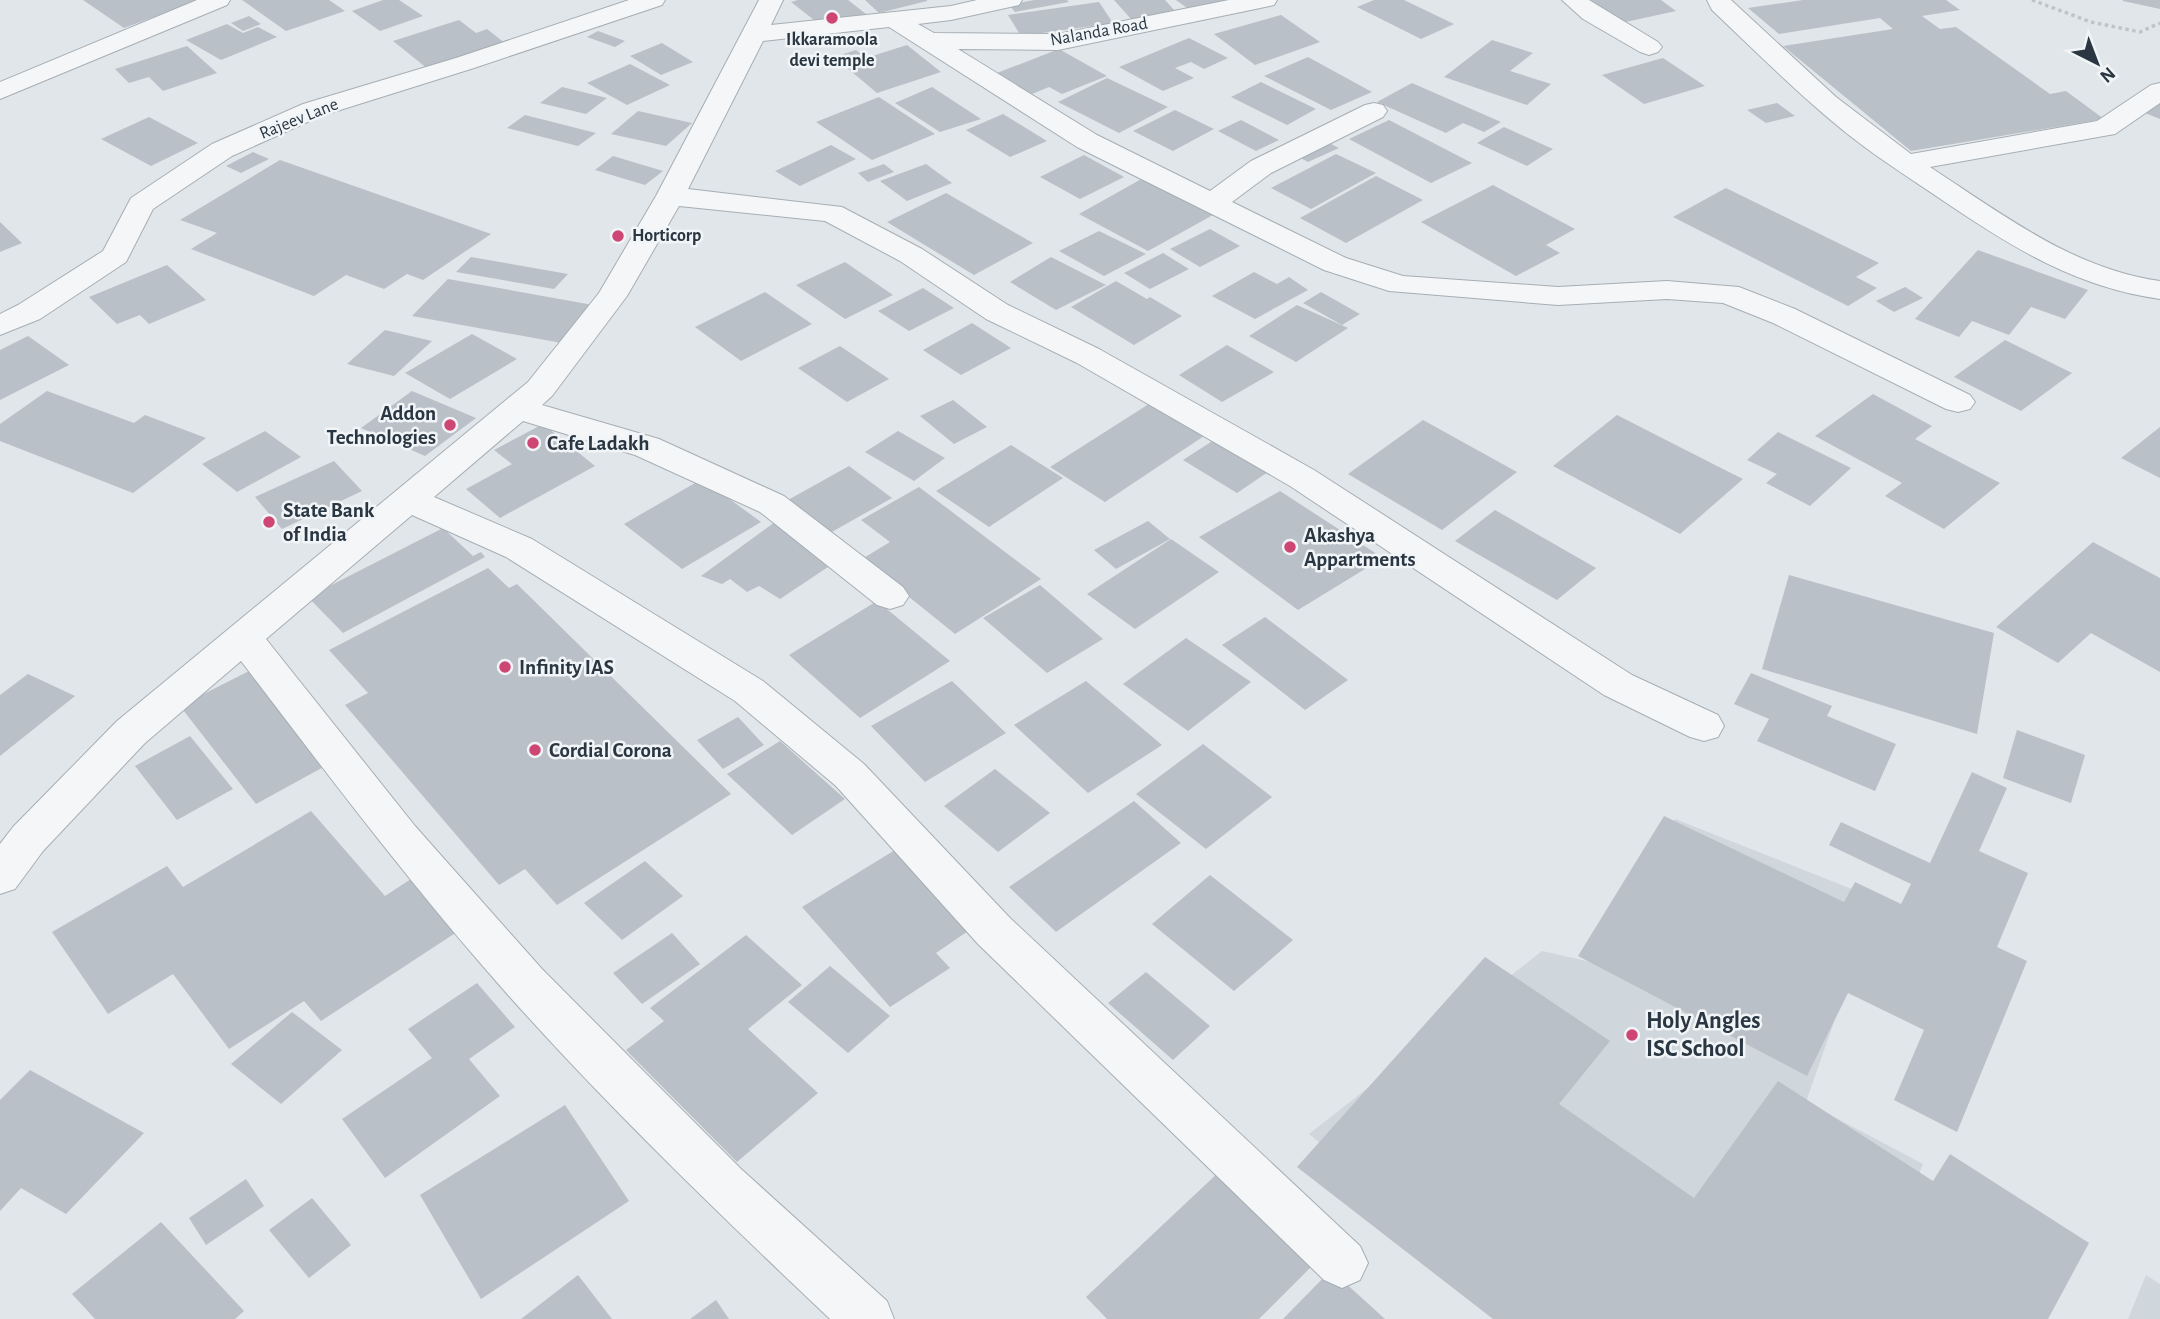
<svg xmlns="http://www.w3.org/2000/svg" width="2160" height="1319" viewBox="0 0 2160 1319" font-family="'Alegreya Sans',sans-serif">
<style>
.built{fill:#cfd6dc}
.building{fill:#b9c0c7}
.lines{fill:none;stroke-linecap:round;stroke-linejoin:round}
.minor-casing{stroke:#a6aeb4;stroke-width:2}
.path{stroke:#bfc4c9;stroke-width:3.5;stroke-dasharray:3.5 3.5;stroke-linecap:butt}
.minor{fill:#f4f6f8;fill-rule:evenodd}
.poi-dot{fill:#ce4774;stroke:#f1f5f7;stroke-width:2.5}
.labels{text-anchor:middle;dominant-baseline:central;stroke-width:5;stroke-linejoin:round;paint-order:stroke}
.far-street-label{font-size:18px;fill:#2a3742;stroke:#f1f5f7}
.far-poi-label{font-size:18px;font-weight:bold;fill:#2a3742;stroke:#f1f5f7}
.poi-label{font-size:21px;font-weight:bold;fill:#2a3742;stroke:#f1f5f7;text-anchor:start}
.near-poi-label{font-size:24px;font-weight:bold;fill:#2a3742;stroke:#f1f5f7;text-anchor:start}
</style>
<rect width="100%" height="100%" fill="#e1e6ea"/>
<g class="built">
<polygon points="1675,819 1877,899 1806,1102 1923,1164 1859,1319 1533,1319 1309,1134 1542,951 1613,967"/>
<polygon points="2146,1275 2160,1284 2160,1319 2128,1319"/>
</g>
<g class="building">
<polygon points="83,0 200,0 124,28"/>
<polygon points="242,0 329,0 345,11 286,31"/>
<polygon points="383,0 399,0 423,16 380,31 352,11"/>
<polygon points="798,0 848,0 866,14 823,27 791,2"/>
<polygon points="865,0 927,0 927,1 879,13"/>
<polygon points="1034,0 1067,0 1069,2 1015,12 1009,5"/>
<polygon points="1114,0 1165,0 1175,11 1131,19"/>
<polygon points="1176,0 1230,0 1194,13"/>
<polygon points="1374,0 1404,0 1454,24 1421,39 1357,7"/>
<polygon points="1591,0 1661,0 1676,11 1621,23"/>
<polygon points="1803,0 1946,0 1960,10 1922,16 1940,29 1956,27 2050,94 2066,91 2104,119 1911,151 1783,46 1893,29 1880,18 1779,34 1748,8"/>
<polygon points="2123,0 2160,0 2160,9 2123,1"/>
<polygon points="1099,2 1113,23 1021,36 1008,15"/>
<polygon points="1281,15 1320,42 1255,65 1214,34"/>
<polygon points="249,16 261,24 243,31 231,23"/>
<polygon points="459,20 476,33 487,29 506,44 428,69 393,41"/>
<polygon points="227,24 243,33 258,27 277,37 221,60 186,40"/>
<polygon points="598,31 625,41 615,47 587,37"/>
<polygon points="1189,38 1228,58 1204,69 1191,62 1175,68 1194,78 1163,91 1119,67"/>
<polygon points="1492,40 1533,53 1510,71 1551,84 1527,105 1444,77"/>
<polygon points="662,43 693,62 661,75 630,56"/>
<polygon points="907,45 941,72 877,93 834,57 856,50 866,58"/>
<polygon points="187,46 217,73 163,91 149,77 129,83 115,69"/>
<polygon points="1059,49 1107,76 1062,94 1049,87 1032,94 997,73"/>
<polygon points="1308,57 1372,92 1331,110 1264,76"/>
<polygon points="1663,58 1705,86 1644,104 1602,75"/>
<polygon points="630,64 670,85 627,105 587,83"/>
<polygon points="1107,78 1168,107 1119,133 1058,102"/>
<polygon points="1261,82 1316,109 1287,125 1231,97"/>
<polygon points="1412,83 1501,122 1484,132 1463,123 1446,133 1377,102"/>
<polygon points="562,87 607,98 586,114 540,103"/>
<polygon points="932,87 981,119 940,132 895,103"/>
<polygon points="879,97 935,134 872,160 816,122"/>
<polygon points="2160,99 2160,119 2140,111"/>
<polygon points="1777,103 1795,116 1766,123 1747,110"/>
<polygon points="1175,110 1214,129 1173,151 1133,131"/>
<polygon points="638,111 692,123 666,146 611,134"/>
<polygon points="1003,114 1047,141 1010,157 966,130"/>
<polygon points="525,115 596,133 578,146 507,128"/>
<polygon points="149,117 198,143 151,166 101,139"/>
<polygon points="1241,120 1279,140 1256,151 1218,131"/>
<polygon points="1389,120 1472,163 1431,183 1349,139"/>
<polygon points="1504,127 1553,149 1527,166 1477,143"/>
<polygon points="1327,142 1339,148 1308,162 1297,156"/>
<polygon points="831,145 856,159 800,186 775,171"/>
<polygon points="253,152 269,159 241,173 226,166"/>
<polygon points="1336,154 1376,173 1311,209 1271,188"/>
<polygon points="1084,155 1124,177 1080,199 1040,177"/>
<polygon points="613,156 663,171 645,185 595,170"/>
<polygon points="280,160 491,234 423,280 407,274 384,289 346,275 314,296 191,249 217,233 180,220"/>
<polygon points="884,164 894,172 868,182 858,173"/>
<polygon points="926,164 952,183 907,201 880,181"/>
<polygon points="1376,176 1423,200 1346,243 1300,218"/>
<polygon points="1145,177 1213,215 1148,251 1079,214"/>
<polygon points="1493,185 1575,229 1546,245 1560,253 1516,276 1421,222"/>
<polygon points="1726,188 1879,263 1856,277 1877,288 1848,306 1673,217"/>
<polygon points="946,193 1033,243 974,275 887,222"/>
<polygon points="0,222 22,243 0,252"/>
<polygon points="1210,229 1240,246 1200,267 1170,249"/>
<polygon points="1099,231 1146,254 1104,276 1059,251"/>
<polygon points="1978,250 2088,290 2065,319 2031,307 2009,335 1972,321 1959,337 1915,319"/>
<polygon points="1163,253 1189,269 1150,289 1124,273"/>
<polygon points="471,257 568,274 554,289 456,272"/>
<polygon points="1051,257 1106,285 1056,310 1010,282"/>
<polygon points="845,262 893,295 845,319 796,285"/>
<polygon points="167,265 206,300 149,324 140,315 117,324 89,297"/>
<polygon points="1254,272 1277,284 1289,277 1308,290 1255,319 1212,296"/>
<polygon points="448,279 593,305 562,343 412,316"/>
<polygon points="1116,281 1147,299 1150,297 1182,316 1134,345 1071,307"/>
<polygon points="1905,287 1923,298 1894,312 1876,301"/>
<polygon points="923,288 954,308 909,331 878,311"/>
<polygon points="765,292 812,324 741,361 695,327"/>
<polygon points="1321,292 1360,314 1342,325 1303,303"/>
<polygon points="1297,305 1348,328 1296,362 1249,336"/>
<polygon points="972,323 1011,348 961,375 923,350"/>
<polygon points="385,330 432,341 394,376 347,364"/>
<polygon points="472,334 517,359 450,399 405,373"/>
<polygon points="28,336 69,365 0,400 0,350"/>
<polygon points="2005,340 2072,373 2021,411 1954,377"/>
<polygon points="1227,345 1274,372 1222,402 1179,375"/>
<polygon points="840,346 889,379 847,402 798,368"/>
<polygon points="47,391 134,423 145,415 206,438 133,493 0,441 0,424"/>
<polygon points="412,391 476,418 425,456 361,428"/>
<polygon points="1873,394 1932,426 1915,439 2000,483 1944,529 1885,496 1902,483 1815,436"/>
<polygon points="953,400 987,427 954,444 920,416"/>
<polygon points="1152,402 1207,434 1105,502 1050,467"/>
<polygon points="1617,415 1719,467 1743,479 1680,534 1553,466"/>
<polygon points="1423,420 1517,472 1442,530 1348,474"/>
<polygon points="543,424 595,466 500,518 466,489 512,464 494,450"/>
<polygon points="2160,427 2160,478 2121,458"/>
<polygon points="265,431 301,457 237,492 202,464"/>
<polygon points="898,431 945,458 914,481 865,452"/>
<polygon points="1778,432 1851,468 1810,506 1766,483 1777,474 1747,460"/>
<polygon points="1217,438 1271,470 1237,493 1183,460"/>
<polygon points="1011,445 1063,478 989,527 936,491"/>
<polygon points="334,461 362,491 282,529 255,497"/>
<polygon points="849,466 892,498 830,533 788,500"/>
<polygon points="702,479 761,522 682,569 624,524"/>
<polygon points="919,487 1041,579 955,634 862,559 890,542 861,520"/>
<polygon points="1280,491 1383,558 1298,610 1199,537"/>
<polygon points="1495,510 1596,568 1557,600 1455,541"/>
<polygon points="1148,521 1170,539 1116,569 1094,550"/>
<polygon points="775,522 837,561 780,599 759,586 747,592 730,579 722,584 701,576"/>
<polygon points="443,528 473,556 481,552 485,557 343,633 308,597"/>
<polygon points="1171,539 1219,572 1135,629 1087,594"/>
<polygon points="2093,542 2160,578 2160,672 2091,633 2058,663 1996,627"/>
<polygon points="488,568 509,588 517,584 731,794 557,905 525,869 499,885 345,705 368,693 329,650"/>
<polygon points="1789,575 1994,633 1977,734 1762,669"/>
<polygon points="1040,585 1103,639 1047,673 983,618"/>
<polygon points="877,601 950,661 860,718 789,655"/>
<polygon points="1265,617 1348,680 1305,710 1222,645"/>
<polygon points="1186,638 1251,682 1188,731 1123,684"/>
<polygon points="251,670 329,764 256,804 180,706"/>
<polygon points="1751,673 1832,706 1827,716 1896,744 1875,791 1757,741 1769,719 1734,704"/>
<polygon points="28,674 75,696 0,756 0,695"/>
<polygon points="952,681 1006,733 925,782 871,726"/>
<polygon points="1086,681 1162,745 1088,793 1014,725"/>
<polygon points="738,717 764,745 723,769 697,740"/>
<polygon points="2017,730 2085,755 2071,803 2003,778"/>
<polygon points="190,736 233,789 177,820 135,766"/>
<polygon points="780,741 845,799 792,835 727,774"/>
<polygon points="1203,744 1272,797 1206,849 1136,794"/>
<polygon points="995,769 1050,813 998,852 944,806"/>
<polygon points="1972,772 2007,788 1979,851 2028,873 1997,947 2027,961 1957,1132 1894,1100 1924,1030 1848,993 1807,1076 1578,956 1664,816 1844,902 1855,882 1901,904 1911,884 1829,845 1841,822 1930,863"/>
<polygon points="1134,801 1181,843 1056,932 1009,887"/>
<polygon points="311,811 385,896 414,877 460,930 321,1021 304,1001 229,1049 173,974 108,1014 52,932 167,866 183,887"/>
<polygon points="895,850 971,929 936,953 950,968 890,1007 802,907"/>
<polygon points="645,861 683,896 622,940 584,903"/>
<polygon points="1210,875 1293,940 1234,991 1152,924"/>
<polygon points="672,933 700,964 642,1004 613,973"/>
<polygon points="746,935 802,985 748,1029 818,1093 737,1162 626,1050 664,1021 650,1008"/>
<polygon points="1485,957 1610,1041 1559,1104 1694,1198 1778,1081 1933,1181 1950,1154 2089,1243 2048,1319 1493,1319 1297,1167"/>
<polygon points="830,966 890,1016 848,1053 788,1002"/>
<polygon points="1146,972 1210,1026 1173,1060 1108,1003"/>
<polygon points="477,983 515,1027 469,1059 500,1096 385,1178 342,1119 432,1058 408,1029"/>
<polygon points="292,1012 342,1050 281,1104 231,1064"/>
<polygon points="30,1070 144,1133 66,1214 21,1188 0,1211 0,1100"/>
<polygon points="565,1105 629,1201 481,1299 420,1195"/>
<polygon points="1220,1171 1319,1259 1259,1319 1107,1319 1086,1297"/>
<polygon points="246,1179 264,1206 206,1245 189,1218"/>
<polygon points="312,1198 351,1245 309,1278 269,1230"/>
<polygon points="161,1222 244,1311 235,1319 95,1319 72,1294"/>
<polygon points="1331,1270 1385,1319 1283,1319"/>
<polygon points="578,1275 612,1319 521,1319"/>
<polygon points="716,1300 729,1319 690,1319"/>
</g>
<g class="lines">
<g class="minor-casing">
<g id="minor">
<polygon points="197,0 230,0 227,5 0,99 0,82"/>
<polygon points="629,0 665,0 662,5 474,68 321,116 232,156 153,209 126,262 40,319 0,335 0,314 18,305 103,251 131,198 212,144 303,104 456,58"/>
<path d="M 759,0 L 783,0 L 771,25 L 951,6 L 977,0 L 1022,0 L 1019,5 L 1010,7 L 951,20 L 918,24 L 934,33 L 1058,34 L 1229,0 L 1277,0 L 1274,5 L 1265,7 L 1058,50 L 958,49 L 1097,135 L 1210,191 L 1251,161 L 1365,105 L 1374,103 L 1383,105 L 1387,111 L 1383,117 L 1271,173 L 1232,202 L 1346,258 L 1403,276 L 1558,287 L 1667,281 L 1739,287 L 1795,309 L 1970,395 L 1975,402 L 1970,409 L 1958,412 L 1946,409 L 1773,323 L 1723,303 L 1667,299 L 1558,305 L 1389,291 L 1324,270 L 1077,147 L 889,27 L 763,41 L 688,189 L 842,207 L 922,249 L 1008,305 L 1099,349 L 1314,470 L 1632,675 L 1718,715 L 1724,726 L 1718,737 L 1704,741 L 1690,737 L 1604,695 L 1290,486 L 1077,363 L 986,319 L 900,261 L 825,221 L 679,206 L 627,296 L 552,396 L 542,405 L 659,439 L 784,496 L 903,587 L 909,596 L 903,605 L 890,609 L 877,605 L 760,512 L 635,455 L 523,421 L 434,497 L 532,539 L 763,681 L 864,764 L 1010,918 L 1360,1246 L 1368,1263 L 1360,1280 L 1342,1288 L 1324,1280 L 978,944 L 836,786 L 735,701 L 506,557 L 412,515 L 266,639 L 415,826 L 542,969 L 740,1168 L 887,1301 L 894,1319 L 830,1319 C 720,1215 610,1109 509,996 C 414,889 328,775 241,661 L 145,743 L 43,851 L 15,889 L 0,894 L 0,844 L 13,827 L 117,721 L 528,382 L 599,293 L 656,196 Z"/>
<polygon points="1562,0 1589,0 1658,42 1662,47 1658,52 1649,55 1640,52 1583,19"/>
<path d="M 1707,0 L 1731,0 L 1836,97 L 1911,154 L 2097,121 L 2151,85 L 2160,83 L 2160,103 L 2115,134 L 1930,167 C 2002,214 2073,269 2160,281 L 2160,299 C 2078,288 2013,248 1945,202 C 1907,176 1868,152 1833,122 C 1791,87 1752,48 1712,10 Z"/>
</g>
</g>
<polyline class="path" points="2032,0 2091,22 2140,32 2160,23"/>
<use href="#minor" class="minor"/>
</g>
<g class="poi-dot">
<circle cx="832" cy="18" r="7"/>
<circle cx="618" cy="236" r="7"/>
<circle cx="450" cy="425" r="7"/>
<circle cx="533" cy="443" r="7"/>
<circle cx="269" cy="522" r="7"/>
<circle cx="1290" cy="547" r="7"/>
<circle cx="505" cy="667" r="7"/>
<circle cx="535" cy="750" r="7"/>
<circle cx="1632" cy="1035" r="7"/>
</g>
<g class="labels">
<g class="far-street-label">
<text transform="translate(1099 32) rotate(-10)">Nalanda Road</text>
<text transform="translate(299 119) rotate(-22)">Rajeev Lane</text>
</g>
<g class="far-poi-label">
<text x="832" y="40">Ikkaramoola<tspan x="832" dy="21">devi temple</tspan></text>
<text x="632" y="236" text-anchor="start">Horticorp</text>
</g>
<g class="poi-label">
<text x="436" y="413" text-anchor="end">Addon<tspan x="436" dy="24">Technologies</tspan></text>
<text x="547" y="443">Cafe Ladakh</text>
<text x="283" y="510">State Bank<tspan x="283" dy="24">of India</tspan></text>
<text x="1304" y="535">Akashya<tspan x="1304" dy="24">Appartments</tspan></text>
<text x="519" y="667">Infinity IAS</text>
<text x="549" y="750">Cordial Corona</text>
</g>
<g class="near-poi-label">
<text x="1646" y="1021">Holy Angles<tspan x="1646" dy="28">ISC School</tspan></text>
</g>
</g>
<g transform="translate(2097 63) rotate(138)" stroke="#f1f5f7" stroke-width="5" paint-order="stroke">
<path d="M0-5L12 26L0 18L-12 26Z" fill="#2a3742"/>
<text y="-10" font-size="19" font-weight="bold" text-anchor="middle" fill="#2a3742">N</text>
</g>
</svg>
